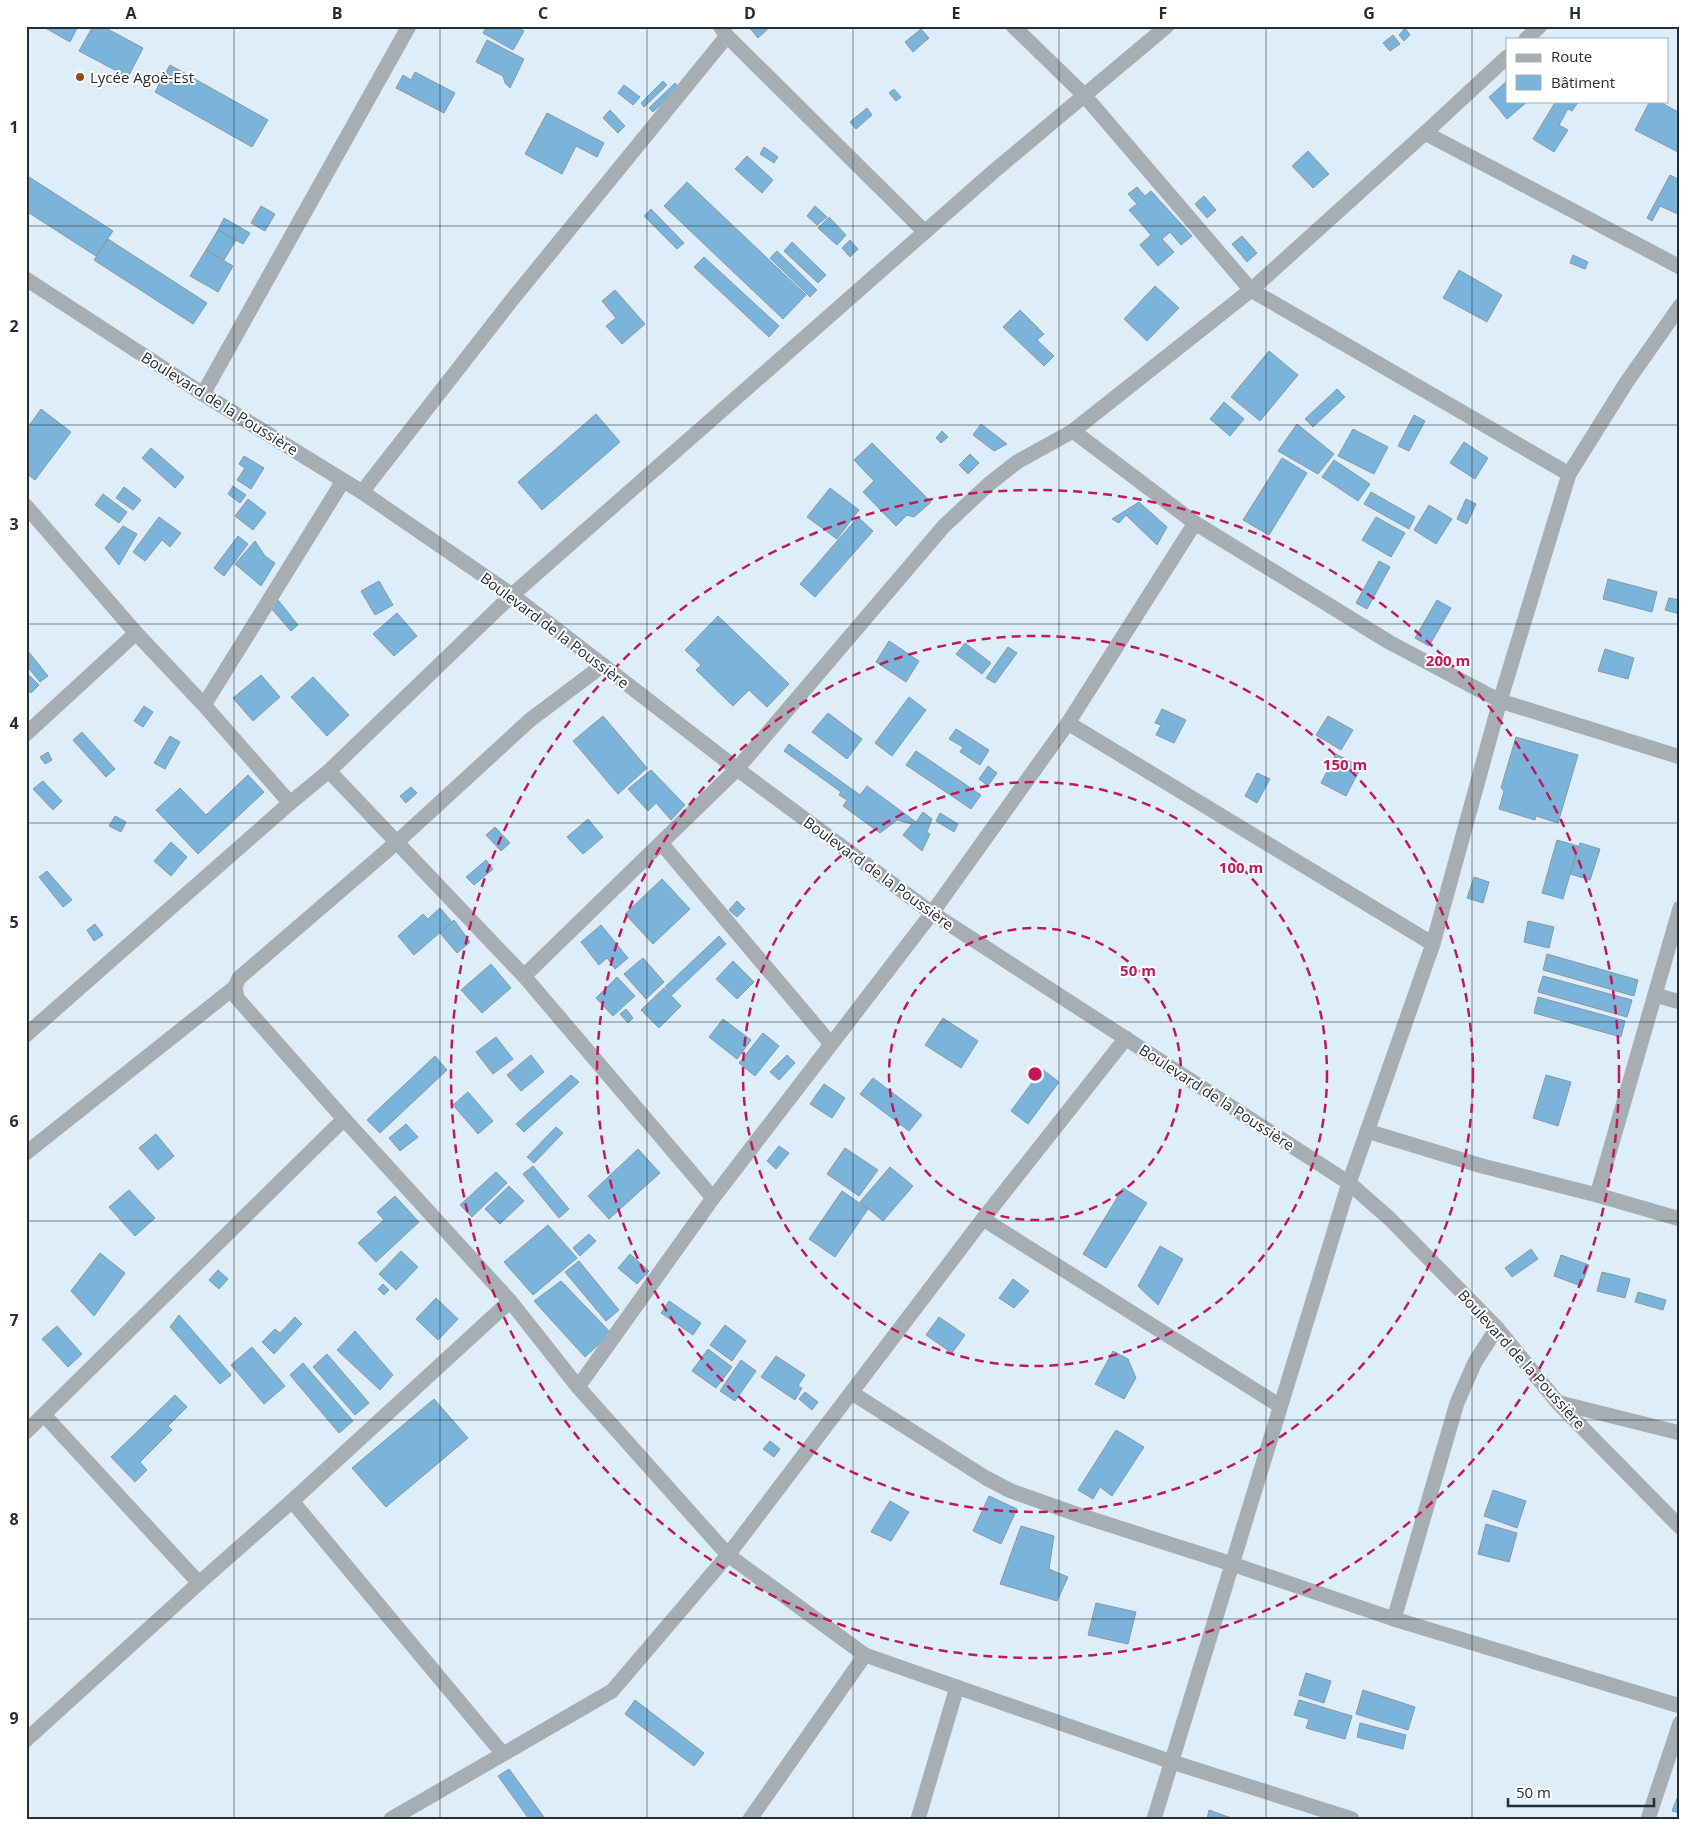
<svg xmlns="http://www.w3.org/2000/svg" width="1706" height="1845" viewBox="0 0 1706 1845" font-family="'Open Sans',sans-serif">
<style>
.building{fill:#7ab4db;stroke:#8a98a3}
.lines{fill:none;stroke-linecap:round;stroke-linejoin:round}
.street{stroke:#a7aeb3;stroke-width:15}
.grid{fill:none;stroke:#262c31;stroke-width:1;stroke-opacity:0.55}
.ring{fill:none;stroke:#c2185b;stroke-width:2.5;stroke-dasharray:9 6}
.poi-dot{fill:#914d21;stroke:#fff;stroke-width:2}
.labels{text-anchor:middle;dominant-baseline:central;stroke-width:4;stroke-linejoin:round;paint-order:stroke}
.poi-label{font-size:15px;fill:#262c31;stroke:#fff;text-anchor:start}
.street-label{font-size:15px;fill:#262c31;stroke:#fff}
.centre{fill:#c2185b;stroke:#fff;stroke-width:2.5}
.ring-label{font-size:15px;text-anchor:middle;font-weight:bold;fill:#c2185b;stroke:#fff;stroke-width:4;stroke-linejoin:round;paint-order:stroke}
.neatline{fill:none;stroke:#262c31;stroke-width:2}
.grid-label{font-size:16px;text-anchor:middle;font-weight:bold;fill:#262c31}
</style>
<rect width="100%" height="100%" fill="#ddedf9"/>
<g class="building">
<polygon points="42,26 78,26 70,42"/>
<polygon points="93,26 102,26 143,48 128,77 79,51"/>
<polygon points="487,26 515,26 524,31 513,50 483,33"/>
<polygon points="748,26 771,26 758,38"/>
<polygon points="1405,28 1410,35 1404,41 1399,35"/>
<polygon points="921,29 929,38 913,52 905,42"/>
<polygon points="1393,35 1400,44 1390,51 1383,43"/>
<polygon points="487,40 524,59 510,88 505,83 503,76 476,62"/>
<polygon points="170,65 268,120 252,147 155,92"/>
<polygon points="415,72 455,93 444,113 396,88 403,75 411,80"/>
<polygon points="663,81 667,85 644,107 641,103"/>
<polygon points="1507,81 1507,101 1528,101 1507,119 1489,97"/>
<polygon points="675,83 679,88 653,112 649,108"/>
<polygon points="624,85 640,97 633,105 618,93"/>
<polygon points="894,89 901,97 896,101 889,93"/>
<polygon points="1556,101 1579,101 1572,111 1568,109 1559,125 1568,130 1554,152 1533,139"/>
<polygon points="1650,101 1658,101 1680,113 1680,153 1635,130"/>
<polygon points="867,108 872,115 856,129 850,122"/>
<polygon points="610,110 625,126 618,133 603,118"/>
<polygon points="547,113 604,143 597,157 576,146 562,174 525,154"/>
<polygon points="764,147 778,157 774,163 760,154"/>
<polygon points="1308,151 1329,174 1313,188 1292,166"/>
<polygon points="747,156 773,180 762,193 735,169"/>
<polygon points="26,175 113,231 96,256 26,211"/>
<polygon points="1670,175 1680,180 1680,215 1660,206 1652,221 1647,218"/>
<polygon points="687,182 806,295 783,319 664,206"/>
<polygon points="1137,187 1145,196 1151,191 1192,236 1181,245 1170,232 1162,239 1174,252 1158,266 1140,245 1151,235 1129,210 1137,204 1128,194"/>
<polygon points="1204,196 1216,210 1207,218 1195,204"/>
<polygon points="261,206 275,214 265,231 251,223"/>
<polygon points="815,206 827,217 817,225 807,216"/>
<polygon points="651,209 684,243 677,249 644,216"/>
<polygon points="829,217 846,235 837,245 818,228"/>
<polygon points="224,218 250,233 243,244 218,230"/>
<polygon points="218,230 236,240 224,260 206,250"/>
<polygon points="1242,236 1257,253 1247,262 1232,244"/>
<polygon points="108,239 207,303 193,324 94,260"/>
<polygon points="850,240 858,249 850,257 842,248"/>
<polygon points="792,242 826,275 818,283 784,251"/>
<polygon points="206,250 233,266 218,292 190,276"/>
<polygon points="777,251 817,290 810,297 770,258"/>
<polygon points="1573,255 1588,262 1585,269 1570,263"/>
<polygon points="704,257 779,326 769,337 694,267"/>
<polygon points="1459,270 1502,295 1487,322 1443,298"/>
<polygon points="1155,286 1179,308 1147,341 1124,319"/>
<polygon points="615,290 645,324 622,344 606,326 616,318 602,301"/>
<polygon points="1020,310 1044,334 1037,340 1054,356 1044,366 1003,327"/>
<polygon points="1269,351 1298,375 1260,421 1231,397"/>
<polygon points="1337,389 1345,397 1313,427 1305,419"/>
<polygon points="1224,402 1244,419 1230,436 1210,419"/>
<polygon points="41,409 71,432 35,480 26,473 26,430"/>
<polygon points="596,414 620,442 542,510 518,482"/>
<polygon points="1414,415 1425,421 1409,451 1398,446"/>
<polygon points="981,424 1007,444 994,451 973,435"/>
<polygon points="1297,424 1334,454 1318,474 1278,451"/>
<polygon points="1353,429 1388,447 1374,474 1338,456"/>
<polygon points="942,431 948,437 941,443 936,438"/>
<polygon points="1464,442 1488,458 1475,479 1450,463"/>
<polygon points="872,443 931,502 914,517 907,515 896,526 863,492 874,481 854,460"/>
<polygon points="151,448 184,477 175,488 142,458"/>
<polygon points="970,454 979,463 968,474 959,465"/>
<polygon points="244,456 264,468 251,489 237,480 245,468 239,464"/>
<polygon points="1282,458 1307,473 1269,535 1243,520"/>
<polygon points="1334,460 1370,484 1358,501 1322,477"/>
<polygon points="233,486 246,495 240,503 228,494"/>
<polygon points="124,487 141,500 133,510 116,498"/>
<polygon points="830,488 859,510 837,539 807,517"/>
<polygon points="1371,492 1415,517 1409,529 1364,504"/>
<polygon points="103,494 127,512 119,523 95,505"/>
<polygon points="248,499 266,513 253,530 235,516"/>
<polygon points="1466,499 1476,504 1467,524 1457,519"/>
<polygon points="1139,502 1167,527 1157,545 1126,515 1119,523 1112,519"/>
<polygon points="1429,505 1452,519 1436,544 1414,530"/>
<polygon points="159,517 181,533 170,547 162,540 145,561 133,552"/>
<polygon points="858,517 873,531 815,597 800,584"/>
<polygon points="1376,517 1405,533 1391,557 1362,540"/>
<polygon points="123,526 137,534 119,565 105,548"/>
<polygon points="238,536 248,544 224,576 214,568"/>
<polygon points="255,541 265,556 275,563 261,586 235,564"/>
<polygon points="1379,561 1390,567 1367,609 1356,603"/>
<polygon points="1608,579 1657,592 1652,612 1603,599"/>
<polygon points="379,581 393,605 375,615 361,591"/>
<polygon points="1669,598 1680,600 1680,614 1665,610"/>
<polygon points="278,600 298,625 291,631 270,607"/>
<polygon points="1437,600 1451,608 1429,646 1415,638"/>
<polygon points="397,613 417,636 394,656 373,634"/>
<polygon points="718,616 789,684 767,707 749,690 733,706 696,670 701,665 685,650"/>
<polygon points="889,641 919,661 906,682 876,662"/>
<polygon points="965,643 991,663 982,674 956,654"/>
<polygon points="1008,647 1017,653 995,683 986,678"/>
<polygon points="1605,649 1634,658 1628,679 1598,671"/>
<polygon points="28,651 48,676 40,682 26,665 26,653"/>
<polygon points="261,675 280,697 253,721 233,698"/>
<polygon points="30,676 39,685 31,693 26,689 26,680"/>
<polygon points="313,677 349,715 327,736 291,697"/>
<polygon points="909,697 926,710 892,756 875,743"/>
<polygon points="144,706 153,712 143,727 134,721"/>
<polygon points="1162,709 1186,720 1174,743 1156,735 1161,725 1155,723"/>
<polygon points="828,713 862,739 847,759 812,732"/>
<polygon points="603,716 647,768 618,794 573,741"/>
<polygon points="1328,716 1353,730 1341,750 1316,735"/>
<polygon points="956,729 989,750 980,765 960,752 963,747 949,739"/>
<polygon points="82,732 115,769 106,777 73,740"/>
<polygon points="170,736 180,742 165,769 154,763"/>
<polygon points="1516,737 1578,755 1558,823 1536,816 1535,820 1499,809 1504,791 1501,788"/>
<polygon points="789,744 860,795 867,786 916,822 923,812 932,819 927,832 930,834 922,851 903,835 912,824 897,820 880,833 843,806 847,800 839,795 841,792 784,751"/>
<polygon points="916,751 981,795 971,809 906,765"/>
<polygon points="48,752 52,760 45,764 40,757"/>
<polygon points="1336,754 1361,767 1346,796 1321,783"/>
<polygon points="988,766 997,773 988,786 979,779"/>
<polygon points="651,770 685,805 671,820 656,803 648,811 628,789"/>
<polygon points="1257,773 1270,779 1257,803 1245,796"/>
<polygon points="248,775 264,792 198,854 156,810 180,788 206,815"/>
<polygon points="43,781 62,801 53,810 33,789"/>
<polygon points="411,787 417,793 406,803 400,796"/>
<polygon points="940,813 958,824 954,832 936,821"/>
<polygon points="115,816 126,822 121,832 109,826"/>
<polygon points="588,819 603,837 583,854 567,837"/>
<polygon points="495,827 510,843 501,851 486,835"/>
<polygon points="1557,840 1578,846 1563,899 1542,893"/>
<polygon points="171,842 187,857 171,876 154,861"/>
<polygon points="1580,843 1600,849 1590,880 1570,874"/>
<polygon points="486,860 493,869 474,885 466,877"/>
<polygon points="47,871 72,900 63,907 39,877"/>
<polygon points="1474,877 1489,882 1483,903 1467,898"/>
<polygon points="662,879 690,909 653,944 625,914"/>
<polygon points="737,901 745,909 737,917 729,910"/>
<polygon points="440,908 452,922 414,955 398,936 423,914 428,919"/>
<polygon points="454,920 470,942 457,953 440,933"/>
<polygon points="1528,921 1554,927 1549,948 1524,942"/>
<polygon points="95,924 103,935 94,941 87,930"/>
<polygon points="601,925 628,958 615,969 607,958 599,965 581,942"/>
<polygon points="719,936 726,944 672,995 665,987"/>
<polygon points="1547,954 1638,980 1634,996 1543,970"/>
<polygon points="643,958 664,982 646,999 624,974"/>
<polygon points="733,961 754,982 737,999 716,979"/>
<polygon points="491,964 511,988 482,1013 461,990"/>
<polygon points="1543,976 1632,1000 1627,1017 1538,992"/>
<polygon points="617,977 635,996 613,1016 596,998"/>
<polygon points="664,988 681,1006 659,1028 641,1010"/>
<polygon points="1538,997 1625,1021 1621,1037 1534,1013"/>
<polygon points="626,1009 633,1018 628,1023 620,1014"/>
<polygon points="943,1018 978,1041 961,1068 925,1045"/>
<polygon points="723,1019 751,1040 737,1059 709,1037"/>
<polygon points="763,1033 779,1046 755,1076 739,1063"/>
<polygon points="496,1037 513,1059 493,1074 476,1052"/>
<polygon points="531,1055 544,1072 521,1091 507,1075"/>
<polygon points="787,1055 795,1063 779,1080 770,1072"/>
<polygon points="435,1056 447,1070 380,1133 367,1120"/>
<polygon points="1042,1069 1059,1082 1028,1124 1011,1111"/>
<polygon points="571,1075 579,1082 524,1132 516,1124"/>
<polygon points="1546,1075 1571,1082 1558,1126 1533,1118"/>
<polygon points="873,1078 922,1115 909,1131 860,1094"/>
<polygon points="824,1084 845,1098 832,1118 810,1104"/>
<polygon points="468,1092 493,1121 478,1134 453,1105"/>
<polygon points="406,1124 418,1137 400,1151 389,1138"/>
<polygon points="556,1127 563,1133 534,1163 527,1157"/>
<polygon points="156,1134 174,1156 158,1170 139,1148"/>
<polygon points="779,1146 789,1153 776,1169 767,1161"/>
<polygon points="845,1148 878,1170 859,1196 827,1174"/>
<polygon points="638,1149 660,1173 609,1219 588,1196"/>
<polygon points="533,1166 569,1209 559,1218 523,1174"/>
<polygon points="890,1167 913,1186 883,1221 860,1202"/>
<polygon points="496,1172 507,1183 472,1217 460,1205"/>
<polygon points="509,1186 524,1201 500,1224 485,1209"/>
<polygon points="1123,1188 1147,1203 1106,1268 1083,1254"/>
<polygon points="129,1190 155,1218 135,1236 109,1207"/>
<polygon points="842,1191 868,1209 835,1257 809,1239"/>
<polygon points="395,1196 419,1222 376,1262 358,1243 384,1220 377,1212"/>
<polygon points="548,1225 577,1258 533,1295 504,1262"/>
<polygon points="589,1234 596,1241 580,1256 573,1248"/>
<polygon points="1160,1246 1183,1259 1158,1305 1138,1286"/>
<polygon points="1531,1249 1538,1259 1512,1277 1505,1268"/>
<polygon points="401,1251 418,1267 396,1290 379,1274"/>
<polygon points="100,1253 125,1273 94,1316 71,1291"/>
<polygon points="630,1254 649,1271 637,1284 618,1268"/>
<polygon points="1561,1255 1589,1265 1581,1286 1554,1276"/>
<polygon points="579,1261 619,1310 606,1321 565,1272"/>
<polygon points="218,1270 228,1279 219,1289 209,1280"/>
<polygon points="1602,1272 1630,1279 1625,1298 1597,1291"/>
<polygon points="1013,1279 1029,1291 1014,1308 999,1298"/>
<polygon points="561,1281 611,1333 585,1357 534,1301"/>
<polygon points="383,1284 389,1290 384,1295 378,1289"/>
<polygon points="1638,1292 1666,1300 1663,1310 1635,1302"/>
<polygon points="436,1298 458,1319 438,1340 416,1319"/>
<polygon points="669,1301 701,1323 693,1335 661,1313"/>
<polygon points="179,1315 231,1375 220,1384 170,1327"/>
<polygon points="295,1317 302,1324 274,1354 262,1342 275,1329 280,1333"/>
<polygon points="939,1317 965,1335 952,1353 926,1335"/>
<polygon points="725,1325 746,1341 732,1361 710,1345"/>
<polygon points="57,1326 82,1354 68,1367 42,1339"/>
<polygon points="355,1331 393,1375 380,1390 337,1350"/>
<polygon points="252,1347 285,1386 264,1404 231,1365"/>
<polygon points="708,1349 732,1367 716,1388 692,1371"/>
<polygon points="1113,1351 1128,1359 1136,1378 1124,1399 1095,1384"/>
<polygon points="327,1354 369,1403 355,1415 313,1367"/>
<polygon points="776,1356 805,1375 798,1386 802,1388 795,1400 761,1377"/>
<polygon points="741,1360 756,1371 735,1401 720,1391"/>
<polygon points="303,1363 353,1421 339,1433 290,1375"/>
<polygon points="805,1392 818,1402 812,1410 799,1399"/>
<polygon points="175,1395 187,1407 168,1426 172,1430 140,1462 147,1470 135,1482 111,1457"/>
<polygon points="434,1399 468,1438 386,1507 352,1468"/>
<polygon points="1116,1430 1144,1447 1112,1496 1100,1487 1093,1499 1078,1490"/>
<polygon points="770,1441 780,1449 774,1457 763,1449"/>
<polygon points="1493,1490 1526,1501 1517,1528 1484,1516"/>
<polygon points="989,1496 1017,1509 1001,1544 973,1531"/>
<polygon points="890,1501 909,1512 891,1541 871,1532"/>
<polygon points="1486,1524 1517,1533 1509,1562 1478,1554"/>
<polygon points="1021,1526 1054,1536 1049,1569 1068,1577 1057,1601 1000,1584"/>
<polygon points="1096,1603 1136,1612 1128,1644 1088,1635"/>
<polygon points="1306,1673 1331,1681 1324,1703 1299,1695"/>
<polygon points="1363,1690 1415,1707 1408,1730 1356,1714"/>
<polygon points="635,1700 704,1753 694,1766 625,1714"/>
<polygon points="1299,1700 1352,1716 1345,1739 1306,1728 1309,1719 1294,1715"/>
<polygon points="1360,1723 1406,1735 1403,1749 1357,1737"/>
<polygon points="509,1769 544,1817 541,1819 529,1819 498,1776"/>
<polygon points="1680,1791 1680,1813 1672,1811"/>
<polygon points="1209,1810 1234,1819 1207,1819"/>
</g>
<g class="lines">
<g class="street">
<polyline points="720,26 727,36 925,232"/>
<polyline points="1013,26 1084,95 1251,290 1569,474"/>
<polyline points="1526,39 1540,26"/>
<polyline points="1425,133 1680,267"/>
<polyline points="26,279 203,394 362,492 512,595 737,769 932,913 1349,1183 1390,1219 1497,1328 1558,1403 1680,1527"/>
<polyline points="203,394 409,26"/>
<polyline points="1073,431 1195,523 1389,642 1500,701 1680,757"/>
<polyline points="362,492 511,301 727,36"/>
<polyline points="26,506 136,633 204,705 290,803"/>
<polyline points="204,705 343,481"/>
<polyline points="1068,723 1433,944"/>
<polyline points="26,734 136,633"/>
<polyline points="329,771 524,976 713,1198"/>
<polyline points="661,843 831,1044"/>
<polyline points="524,976 737,769 944,526 989,484 1017,462 1073,431 1251,290 1425,133 1507,57"/>
<polyline points="235,987 237,998 344,1119 510,1301 578,1387 728,1555 865,1655 1172,1762 1352,1819"/>
<polyline points="1655,995 1680,1002"/>
<polyline points="26,1035 290,803 329,771 512,595 993,172 1167,26"/>
<polyline points="1367,1131 1482,1166 1597,1195 1680,1219"/>
<polyline points="26,1153 235,987 239,978 397,842 530,720 603,665"/>
<polyline points="1597,1195 1680,908"/>
<polyline points="983,1219 1280,1406"/>
<polyline points="578,1387 713,1198 932,913 1068,723 1195,523"/>
<polyline points="852,1393 986,1478 1011,1491 1082,1516 1232,1564 1394,1619 1680,1706"/>
<polyline points="1560,1403 1680,1433"/>
<polyline points="44,1415 199,1583"/>
<polyline points="26,1432 344,1119"/>
<polyline points="292,1501 503,1754"/>
<polyline points="1394,1619 1457,1403 1475,1362 1497,1328"/>
<polyline points="26,1740 199,1583 292,1501 510,1301"/>
<polyline points="391,1819 612,1691 728,1555 983,1219 1126,1038"/>
<polyline points="750,1819 865,1655"/>
<polyline points="918,1819 957,1687"/>
<polyline points="1154,1819 1349,1183 1433,944 1500,701 1569,474 1626,383 1680,306"/>
<polyline points="1648,1819 1680,1723"/>
</g>
</g>
<path class="grid" d="M 234,26 L 234,1819M 440,26 L 440,1819M 647,26 L 647,1819M 853,26 L 853,1819M 1059,26 L 1059,1819M 1266,26 L 1266,1819M 1472,26 L 1472,1819M 26,226 L 1680,226M 26,425 L 1680,425M 26,624 L 1680,624M 26,823 L 1680,823M 26,1022 L 1680,1022M 26,1221 L 1680,1221M 26,1420 L 1680,1420M 26,1619 L 1680,1619"/>
<g class="ring">
<circle cx="1035" cy="1074" r="146"/>
<circle cx="1035" cy="1074" r="292"/>
<circle cx="1035" cy="1074" r="438"/>
<circle cx="1035" cy="1074" r="584"/>
</g>
<circle class="poi-dot" cx="80" cy="77" r="5"/>
<g class="labels">
<g class="poi-label">
<text x="90" y="77">Lycée Agoè-Est</text>
</g>
<g class="street-label">
<text transform="translate(220 403) rotate(32)">Boulevard de la Poussière</text>
<text transform="translate(555 630) rotate(37)">Boulevard de la Poussière</text>
<text transform="translate(879 873) rotate(36)">Boulevard de la Poussière</text>
<text transform="translate(1217 1097) rotate(33)">Boulevard de la Poussière</text>
<text transform="translate(1522 1359) rotate(48)">Boulevard de la Poussière</text>
</g>
</g>
<circle cx="1035" cy="1074" r="8" class="centre"/>
<g class="ring-label">
<text x="1448" y="666">200 m</text>
<text x="1345" y="770">150 m</text>
<text x="1241" y="873">100 m</text>
<text x="1138" y="976">50 m</text>
</g>
<rect width="1706" height="1845" fill="none" stroke="#ffffff" stroke-width="55"/>
<rect x="1506" y="38" width="162" height="65" fill="#ffffff" stroke="#a8abad"/>
<rect x="1516" y="54" width="25" height="8" fill="#a7aeb3" stroke="#a8abad"/>
<text x="1551" y="62" font-size="15" fill="#262c31">Route</text>
<rect x="1516" y="75" width="25" height="15" fill="#7ab4db" stroke="#a8abad"/>
<text x="1551" y="88" font-size="15" fill="#262c31">Bâtiment</text>
<path d="M1508 1798v8h146v-8" fill="none" stroke="#262c31" stroke-width="2.5"/>
<text x="1516" y="1798" font-size="15" fill="#262c31" stroke="#ffffff" stroke-width="4" paint-order="stroke">50 m</text>
<rect x="28" y="28" width="1650" height="1790" class="neatline"/>
<g class="grid-label">
<text x="131" y="19">A</text>
<text x="337" y="19">B</text>
<text x="543" y="19">C</text>
<text x="750" y="19">D</text>
<text x="956" y="19">E</text>
<text x="1163" y="19">F</text>
<text x="1369" y="19">G</text>
<text x="1575" y="19">H</text>
<text x="14" y="133">1</text>
<text x="14" y="332">2</text>
<text x="14" y="530">3</text>
<text x="14" y="729">4</text>
<text x="14" y="928">5</text>
<text x="14" y="1127">6</text>
<text x="14" y="1326">7</text>
<text x="14" y="1525">8</text>
<text x="14" y="1724">9</text>
</g>
</svg>
